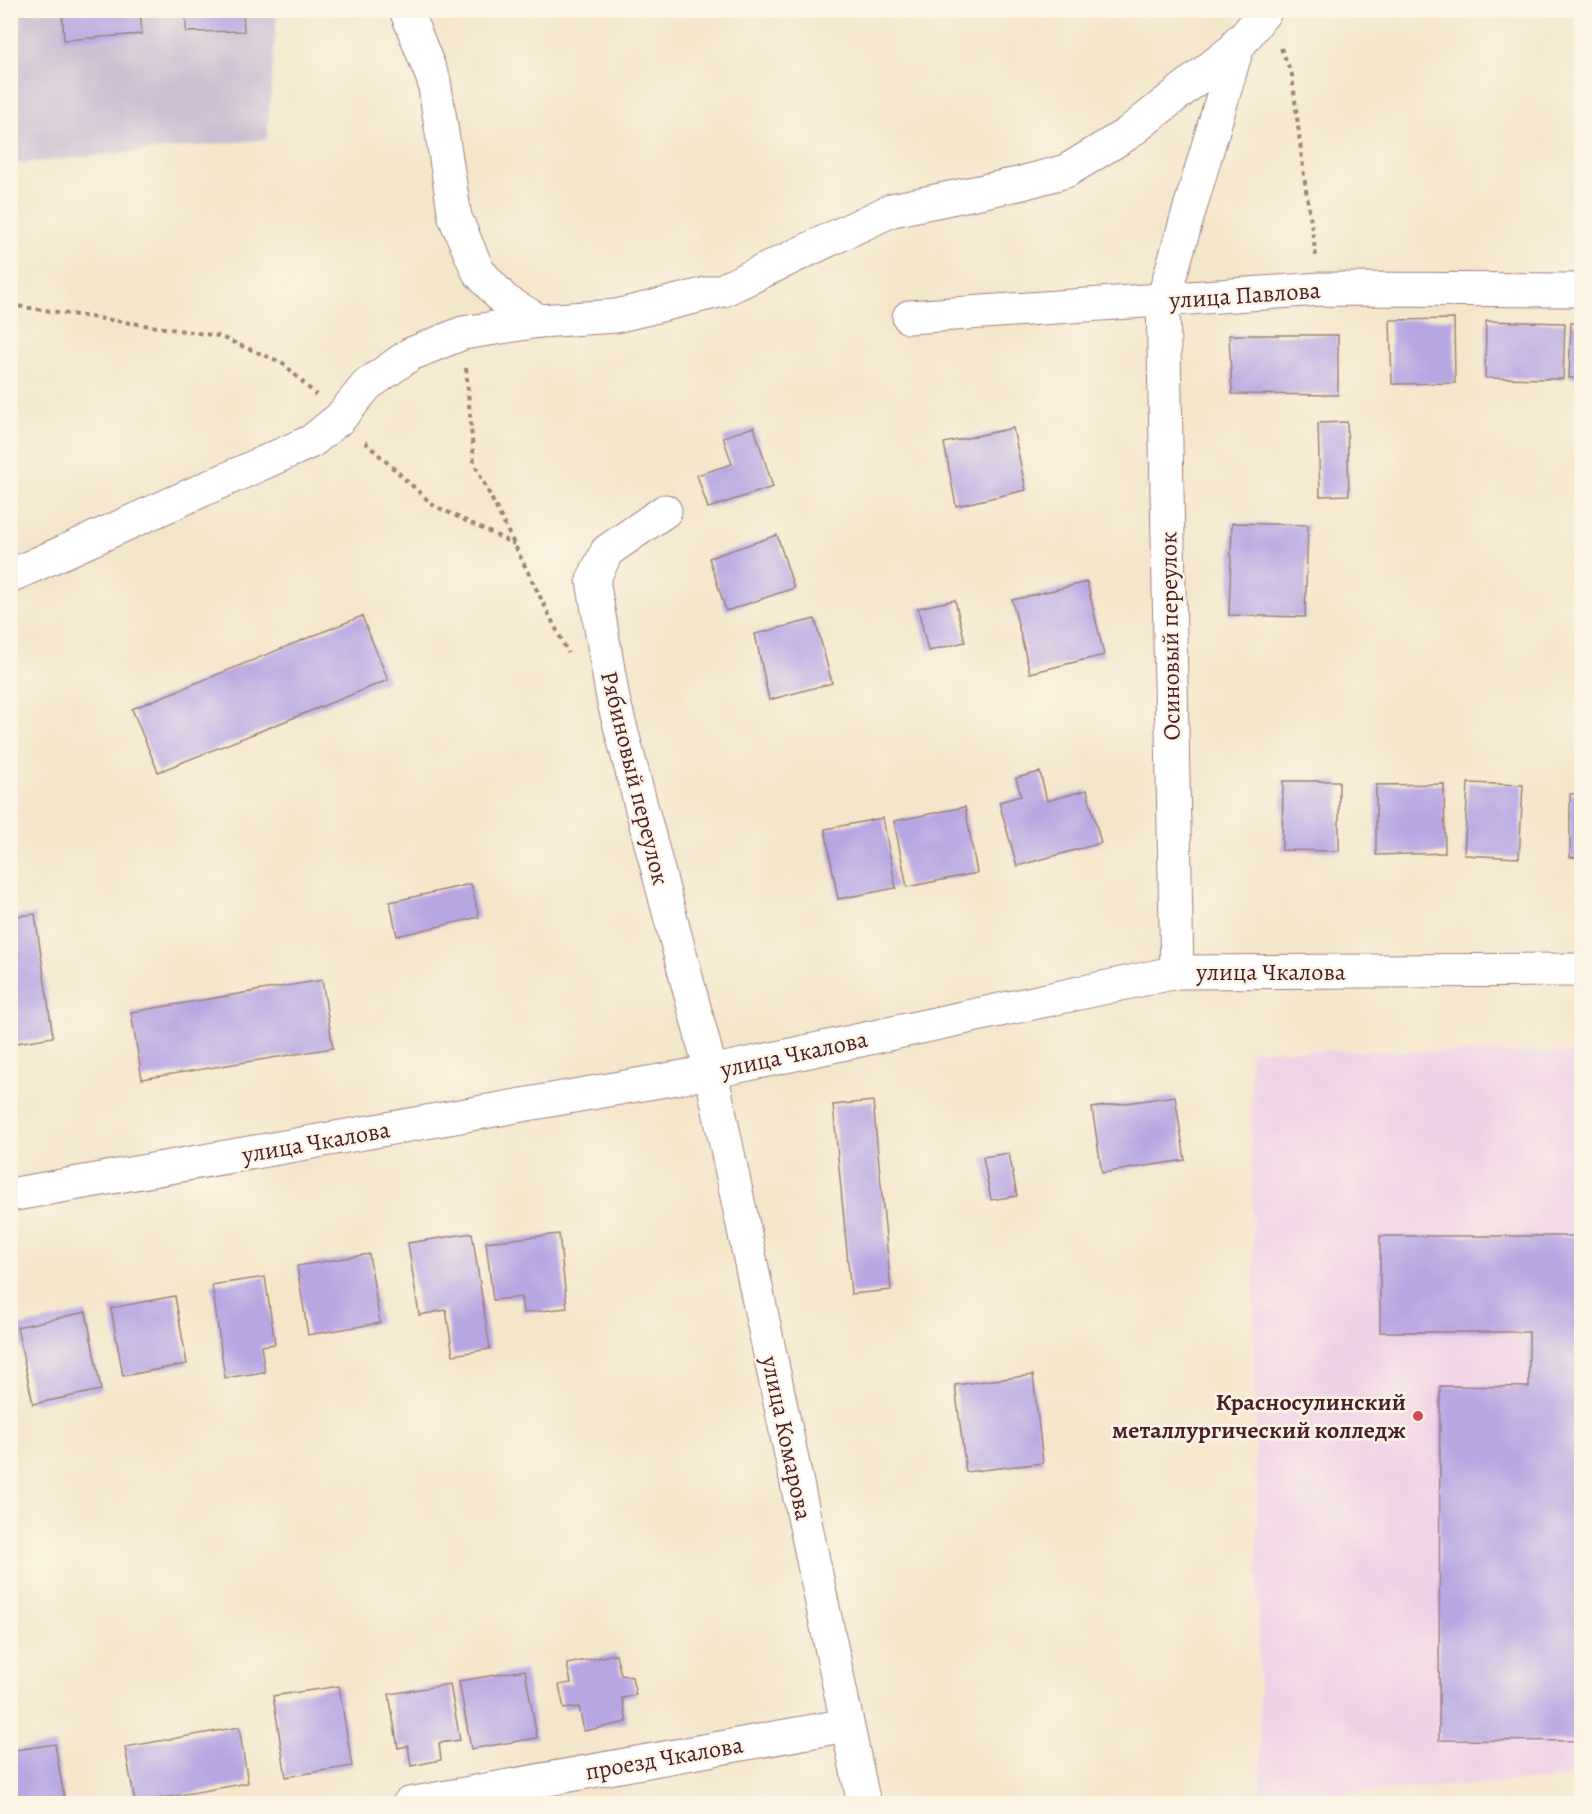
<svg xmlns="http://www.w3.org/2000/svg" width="1592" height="1814" viewBox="0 0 1592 1814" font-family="Alegreya,serif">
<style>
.built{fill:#eed0e7}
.industrial{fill:#ccbed3}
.building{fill:#b8a6e3}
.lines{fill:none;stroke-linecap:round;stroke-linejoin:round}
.minor-casing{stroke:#9f827b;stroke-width:35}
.path{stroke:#9f827b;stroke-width:4;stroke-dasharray:4.5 4.5;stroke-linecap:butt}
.minor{stroke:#fff;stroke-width:33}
.poi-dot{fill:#d1495b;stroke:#fcf5e5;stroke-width:2}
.labels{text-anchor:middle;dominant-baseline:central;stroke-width:5;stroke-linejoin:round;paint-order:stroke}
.street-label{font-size:24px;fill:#4a1f2b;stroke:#fcf5e5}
.poi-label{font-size:24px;font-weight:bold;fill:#4a1f2b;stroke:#fcf5e5;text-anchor:end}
</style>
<rect width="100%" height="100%" fill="#fcf5e5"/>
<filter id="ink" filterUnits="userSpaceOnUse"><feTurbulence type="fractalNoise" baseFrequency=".0167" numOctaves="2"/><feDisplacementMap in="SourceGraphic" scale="12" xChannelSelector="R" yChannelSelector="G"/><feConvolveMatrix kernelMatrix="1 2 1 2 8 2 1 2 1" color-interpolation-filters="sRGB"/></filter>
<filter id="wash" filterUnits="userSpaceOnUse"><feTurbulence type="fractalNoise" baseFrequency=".008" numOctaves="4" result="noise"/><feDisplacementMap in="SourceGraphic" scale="24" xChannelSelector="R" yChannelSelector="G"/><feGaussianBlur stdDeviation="1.35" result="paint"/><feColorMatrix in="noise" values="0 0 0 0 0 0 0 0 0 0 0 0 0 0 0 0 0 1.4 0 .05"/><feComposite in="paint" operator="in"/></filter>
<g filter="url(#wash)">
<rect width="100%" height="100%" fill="#f4e6cb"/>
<polygon class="built" points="1250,1050 1581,1054 1581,1777 1261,1799"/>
<polygon class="industrial" points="11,11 277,11 267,139 11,164"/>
<g id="blocks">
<g class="building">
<polygon points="62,10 140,10 142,34 64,40"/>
<polygon points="186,10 243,10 244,31 186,32"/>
<polygon points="1454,319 1455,383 1392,384 1390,320"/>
<polygon points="1486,321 1565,323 1563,379 1485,378"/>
<polygon points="1571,323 1582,323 1582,378 1569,378"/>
<polygon points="1229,335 1338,335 1338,395 1232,394"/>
<polygon points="1347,422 1349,495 1320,496 1318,423"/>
<polygon points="754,427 773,487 708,508 697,475 732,464 723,437"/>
<polygon points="1013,428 1026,490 956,506 944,443"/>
<polygon points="1232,523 1308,525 1305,617 1229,615"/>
<polygon points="777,535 794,588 726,611 709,558"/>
<polygon points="1087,582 1104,655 1030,673 1012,600"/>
<polygon points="955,600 965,642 928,651 918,608"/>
<polygon points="362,616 388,680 158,772 132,709"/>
<polygon points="815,619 832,683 769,700 755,634"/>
<polygon points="1040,772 1047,801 1087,790 1101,843 1017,866 999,802 1021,796 1016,778"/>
<polygon points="1283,781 1339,781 1339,851 1282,850"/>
<polygon points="1468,783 1523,785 1519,858 1464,855"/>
<polygon points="1444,784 1445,853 1376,855 1376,785"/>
<polygon points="1570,794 1582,794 1582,858 1570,857"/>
<polygon points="965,807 977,873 907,887 894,821"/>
<polygon points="883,818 896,888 838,899 825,829"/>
<polygon points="471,884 479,917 397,936 390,902"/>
<polygon points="35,914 53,1037 10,1044 10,917"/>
<polygon points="322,980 333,1048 142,1079 131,1012"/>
<polygon points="1175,1096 1185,1160 1102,1173 1092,1108"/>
<polygon points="873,1101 891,1290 851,1294 833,1105"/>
<polygon points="1009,1153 1017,1196 991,1200 983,1157"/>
<polygon points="472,1233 490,1349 453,1355 446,1310 419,1315 408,1243"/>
<polygon points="559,1234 567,1308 523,1313 521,1297 493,1300 486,1242"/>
<polygon points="1380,1236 1582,1236 1582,1741 1439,1740 1440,1386 1529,1387 1529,1332 1380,1332"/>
<polygon points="369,1254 380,1323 308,1335 297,1266"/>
<polygon points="265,1277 275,1344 261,1346 265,1372 225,1378 212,1285"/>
<polygon points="175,1296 187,1364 123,1376 111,1308"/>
<polygon points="86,1312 101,1390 33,1404 17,1327"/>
<polygon points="1033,1375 1043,1463 966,1472 955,1385"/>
<polygon points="616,1654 621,1675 632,1677 636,1695 622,1698 627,1722 584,1731 579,1707 564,1709 559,1685 571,1683 567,1664"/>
<polygon points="525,1670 537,1738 471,1749 459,1681"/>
<polygon points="450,1684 460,1740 439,1743 441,1760 411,1766 408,1746 398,1748 389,1694"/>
<polygon points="339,1686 352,1766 286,1777 273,1696"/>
<polygon points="239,1727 248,1783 135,1803 125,1747"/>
<polygon points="55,1744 65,1803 10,1804 10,1751"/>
</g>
</g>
</g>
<g filter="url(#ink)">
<use href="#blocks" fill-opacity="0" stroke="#9f827b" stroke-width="1.5"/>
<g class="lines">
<g class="minor-casing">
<g id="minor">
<polyline points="406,10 434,81 455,217 478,271 504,300 539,321"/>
<polyline points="909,317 1321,289 1582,290"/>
<polyline points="665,511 607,551 593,580 613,699 711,1072 864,1804"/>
<polyline points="10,576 312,441 340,418 367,385 411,354 463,333 539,321 616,316 723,290 892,210 1018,184 1066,171 1127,134 1238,46 1266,10"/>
<polyline points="1177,972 1163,300 1239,41"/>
<polyline points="10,1195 711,1072 1177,972 1582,970"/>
<polyline points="409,1804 847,1725"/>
</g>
</g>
<g class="path">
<polyline points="1281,48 1292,75 1304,176 1316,256"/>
<polyline points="10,305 218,336 283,363 316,395"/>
<polyline points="466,368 474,463 568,653"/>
<polyline points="365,442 433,505 514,544"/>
</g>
<use href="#minor" class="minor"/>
</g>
</g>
<circle class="poi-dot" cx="1418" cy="1416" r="6"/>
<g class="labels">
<g class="street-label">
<text transform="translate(1245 295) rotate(-4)">улица Павлова</text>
<text transform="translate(1170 636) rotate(-91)">Осиновый переулок</text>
<text transform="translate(635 778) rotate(76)">Рябиновый переулок</text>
<text x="1271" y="972">улица Чкалова</text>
<text transform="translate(794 1054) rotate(-12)">улица Чкалова</text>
<text transform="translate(316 1142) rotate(-10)">улица Чкалова</text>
<text transform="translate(787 1438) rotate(78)">улица Комарова</text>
<text transform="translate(664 1758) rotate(-10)">проезд Чкалова</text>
</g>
<g class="poi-label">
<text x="1406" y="1402">Красносулинский<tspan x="1406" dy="28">металлургический колледж</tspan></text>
</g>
</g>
<rect width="1592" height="1814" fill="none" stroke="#fcf5e5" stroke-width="36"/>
</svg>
